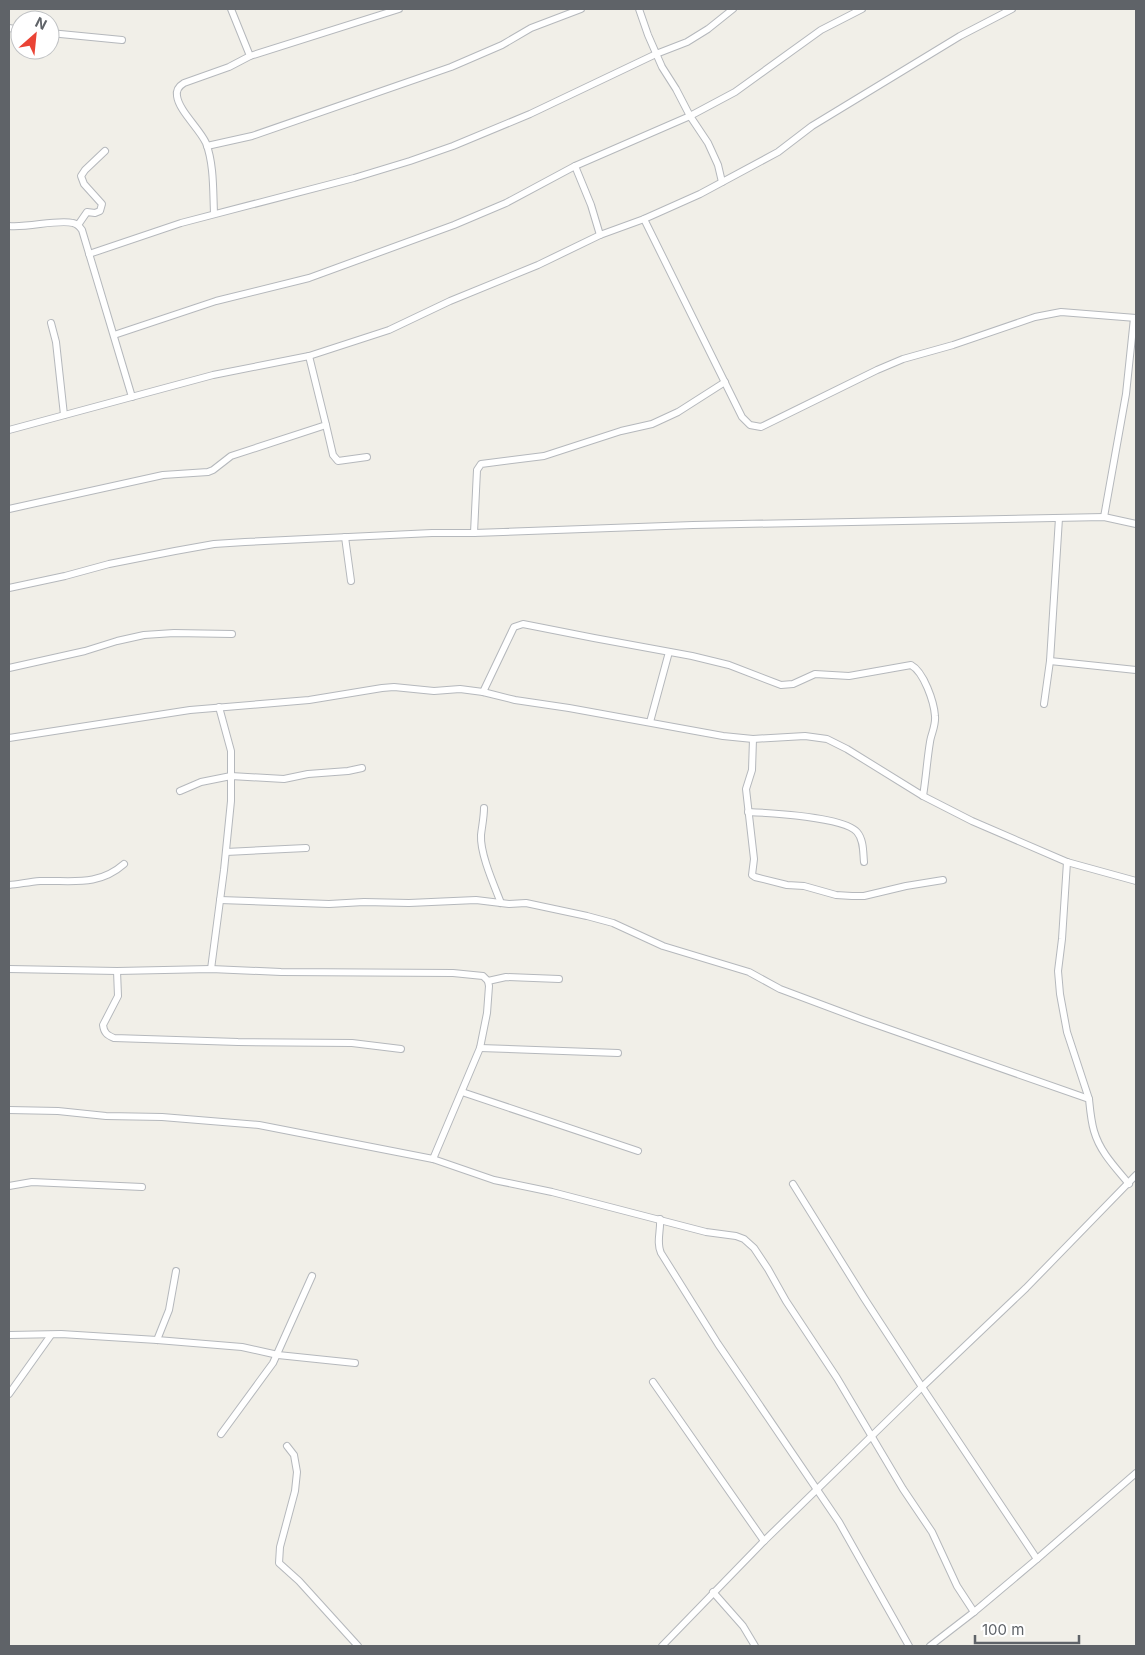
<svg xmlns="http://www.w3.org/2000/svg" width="1145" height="1655" viewBox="0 0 1145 1655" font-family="Inter,sans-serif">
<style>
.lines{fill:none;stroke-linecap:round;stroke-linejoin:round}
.street-casing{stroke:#b5b8bc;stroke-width:8}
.street{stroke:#fff;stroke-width:6}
</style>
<rect width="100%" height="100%" fill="#f1efe8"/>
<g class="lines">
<g class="street-casing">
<g id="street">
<polyline points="231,9 250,56 399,9"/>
<polyline points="639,9 648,35 662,67 676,89 690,116 708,143 718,165 722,182"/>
<polyline points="9,28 20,30"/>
<polyline points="50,33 122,40"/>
<polyline points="207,146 252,136 451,67 502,45 531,28 581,9"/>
<polyline points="575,166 591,205 600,235"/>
<path d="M 214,213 C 213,191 214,164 206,143 C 199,128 179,111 177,96 C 176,90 179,86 184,83 L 229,67 L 250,56"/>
<polyline points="644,219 742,417 750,425 761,427 877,370 903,359 953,345 1035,317 1061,312 1136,318"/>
<polyline points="78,225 87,212 95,213 100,211 102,204 84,184 81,176 85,170 105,151"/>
<path d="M 9,226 C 28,228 58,219 73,223 C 78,224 80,227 82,230 L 132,397"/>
<polyline points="89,254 181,223 354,178 410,161 453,146 530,114 656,54 687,42 708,29 733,9"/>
<polyline points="51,323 56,342 64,415"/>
<polyline points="114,335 216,301 309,278 454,225 506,203 575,166 690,116 735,92 821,30 862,9"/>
<polyline points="326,425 333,455 338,461 367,457"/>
<polyline points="9,430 213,375 309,356 389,330 450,301 538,265 600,235 644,219 700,194 778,152 812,126 960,36 1012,9"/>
<polyline points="9,509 163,475 208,472 213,470 231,456 326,425 309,356"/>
<polyline points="1104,517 1126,394 1134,318"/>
<polyline points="474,533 477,470 481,464 544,456 621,431 652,424 678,412 725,382"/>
<polyline points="345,537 351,581"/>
<polyline points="9,588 65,576 109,564 175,551 214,544 245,542 432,533 474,533 693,525 1104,517 1136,524"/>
<polyline points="1050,661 1136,670"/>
<polyline points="9,668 85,651 117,641 144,635 174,633 232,634"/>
<path d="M 483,692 L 514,627 L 523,624 L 594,638 L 692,656 L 729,665 L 781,685 L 793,684 L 815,674 L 849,676 L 911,665 C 924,672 934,702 935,716 C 936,726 931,734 930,742 C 927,760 926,778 923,796"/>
<polyline points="1044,704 1050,661 1059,518"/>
<polyline points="650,722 669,652"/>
<polyline points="9,738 190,710 309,700 382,688 394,687 434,691 460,689 483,692 515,700 569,708 723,736 753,739 805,736 827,739 847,749 923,796 972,821 1067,862 1136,881"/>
<polyline points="753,739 752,770 746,789 754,859 752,875 755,877 787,885 804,886 836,895 852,896 864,896 906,886 943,880"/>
<polyline points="180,791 201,782 231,776 284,779 308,774 348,771 362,768"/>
<path d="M 484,808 C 484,817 482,826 481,835 C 480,854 494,885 501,903"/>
<path d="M 748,812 C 770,813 844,817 857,832 C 864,840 863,853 864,862"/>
<polyline points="226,852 306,848"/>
<polyline points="1067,862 1062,939 1058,971 1060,994 1067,1032 1089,1099"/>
<path d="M 9,885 C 19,884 29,882 40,881 C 71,880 98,887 124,864"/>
<path d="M 220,900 L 329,904 L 364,902 L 409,903 L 476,900 L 509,904 L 526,903 L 587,916 L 613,923 L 663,946 L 749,972 L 780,989 L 863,1020 L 1089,1099 C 1090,1109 1091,1121 1094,1131 C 1100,1152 1115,1167 1129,1184"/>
<polyline points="9,969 117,971 211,969 281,972 453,973 483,976 488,981 489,986 487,1013 480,1048 433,1159"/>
<polyline points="211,969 224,870 231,801 231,751 219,707"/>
<path d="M 117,971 L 118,996 L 103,1025 C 104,1033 107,1035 114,1038 L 238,1042 L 352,1043 L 401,1049"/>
<polyline points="488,981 506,977 559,979"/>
<polyline points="480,1048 618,1053"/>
<polyline points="462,1092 638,1151"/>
<polyline points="9,1110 58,1111 106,1116 162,1117 259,1125 433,1159 494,1180 552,1192 706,1232 736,1236 744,1239 754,1248 768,1269 786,1301 837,1378 903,1489 932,1532 957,1586 974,1612 930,1646"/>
<polyline points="1136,1175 1026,1288 922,1387 1037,1559 1136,1473"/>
<polyline points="9,1186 32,1182 142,1187"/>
<path d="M 660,1219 C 661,1231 656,1242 661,1253 L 718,1344 L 839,1522 L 909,1646"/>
<polyline points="9,1335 61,1334 157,1340 242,1347 278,1355 355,1363"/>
<polyline points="157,1340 169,1310 176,1271"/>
<polyline points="653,1382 764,1541"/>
<polyline points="9,1394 51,1335"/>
<polyline points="221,1434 273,1363 312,1276"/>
<polyline points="287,1446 294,1455 297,1472 295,1491 280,1547 279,1563 299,1581 358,1646"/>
<polyline points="713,1592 743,1626 755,1646"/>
<polyline points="974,1612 1037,1559"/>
<polyline points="662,1646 764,1541 922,1387 864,1298 793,1184"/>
</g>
</g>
<use href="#street" class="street"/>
</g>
<rect width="1145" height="1655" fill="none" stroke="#5f6368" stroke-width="20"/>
<g transform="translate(35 35) rotate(27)"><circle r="24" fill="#ffffff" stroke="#bfc1c3"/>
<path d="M0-4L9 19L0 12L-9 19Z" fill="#ea4335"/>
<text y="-8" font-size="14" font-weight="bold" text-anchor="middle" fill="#5f6368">N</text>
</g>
<path d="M975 1635v8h104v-8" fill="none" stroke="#5f6368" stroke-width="2.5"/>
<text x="982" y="1635" font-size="15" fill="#5f6368" stroke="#ffffff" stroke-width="4" paint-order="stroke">100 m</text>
</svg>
